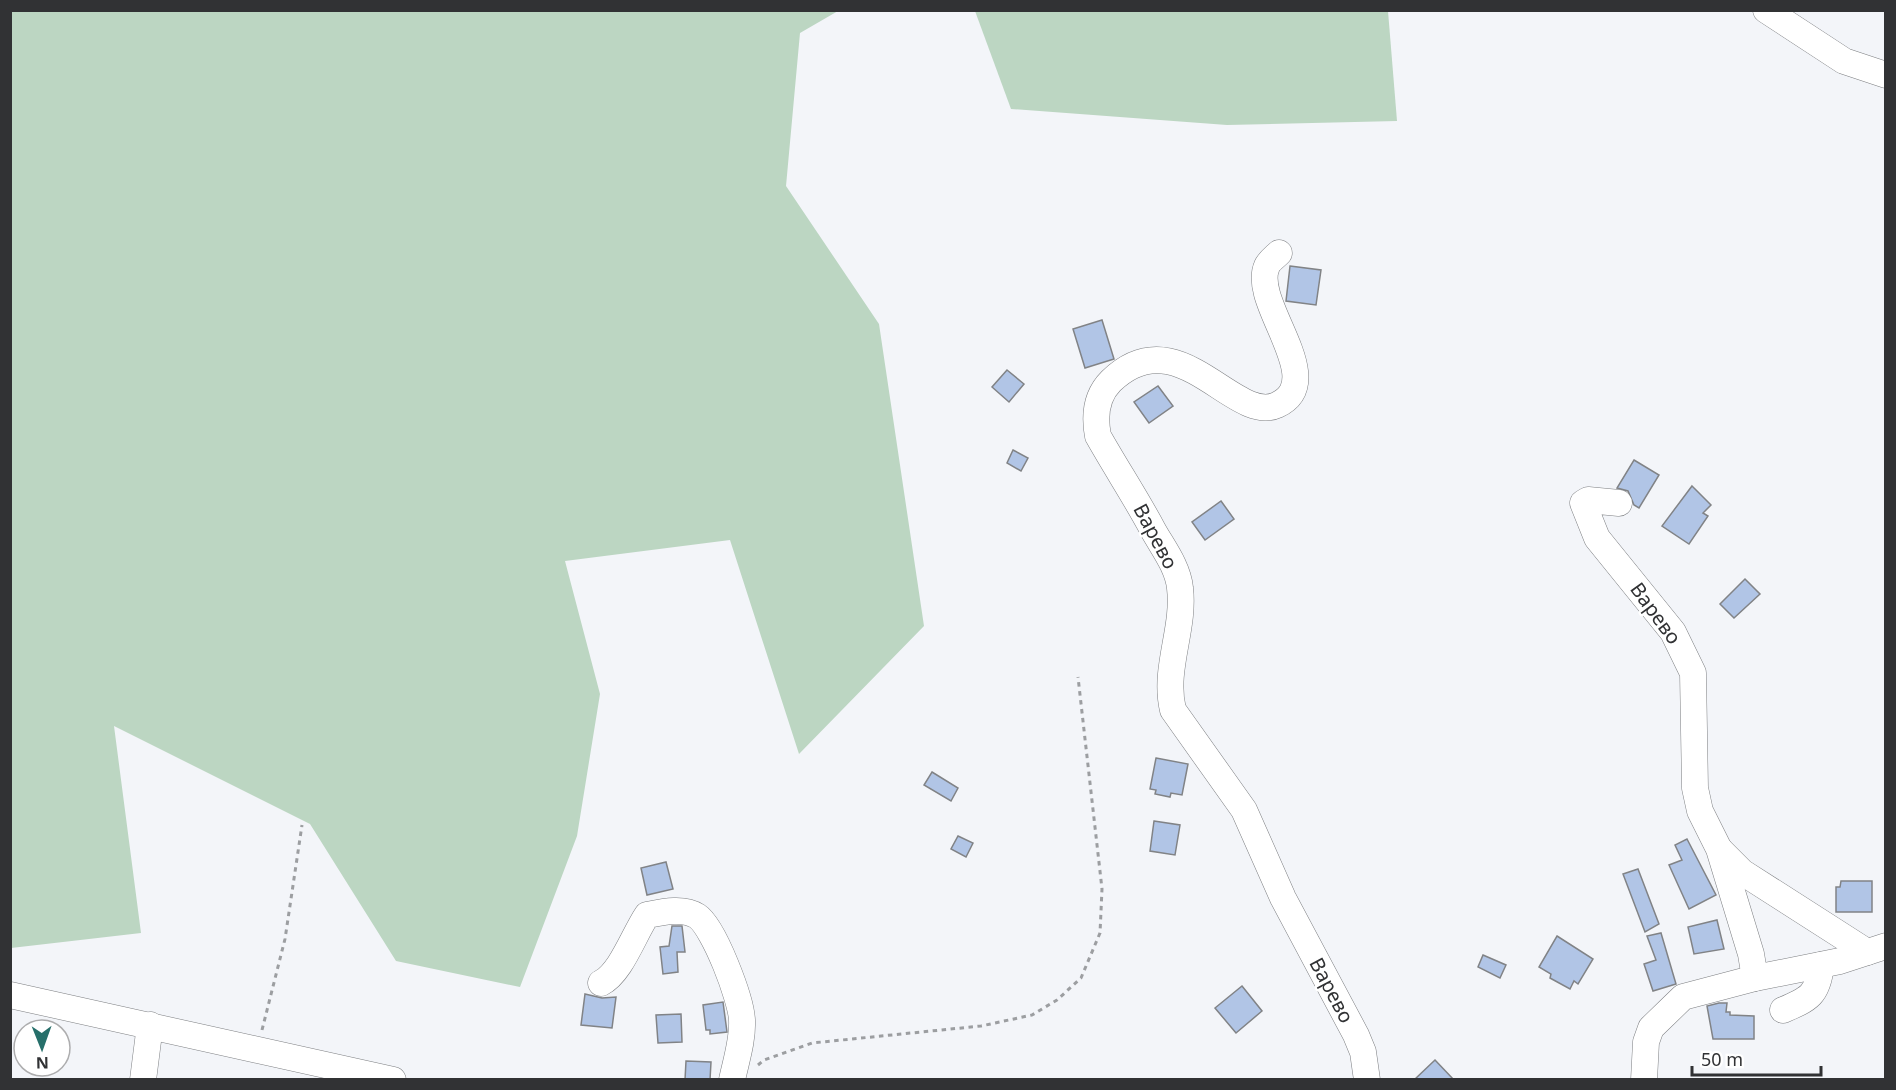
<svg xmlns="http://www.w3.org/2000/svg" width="1896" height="1090" viewBox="0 0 1896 1090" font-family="'Noto Sans',sans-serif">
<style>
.green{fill:#bcd6c2}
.building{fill:#b1c5e6;stroke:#818386;stroke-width:1.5}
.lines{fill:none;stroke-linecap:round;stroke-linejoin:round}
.minor-casing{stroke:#7d7f82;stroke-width:27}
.path{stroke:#9c9ea1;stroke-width:3;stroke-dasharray:4.5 4.5;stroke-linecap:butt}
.minor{stroke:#fff;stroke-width:26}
.labels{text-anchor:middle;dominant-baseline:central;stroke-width:4.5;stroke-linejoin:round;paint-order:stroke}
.street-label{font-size:20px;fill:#313234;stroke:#fff}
</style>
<rect width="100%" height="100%" fill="#f3f5f9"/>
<g class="green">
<polygon points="10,11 838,11 800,33 786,186 879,324 924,626 799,754 730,540 565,561 600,694 577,836 520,987 396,961 310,824 114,726 141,933 11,948"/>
<polygon points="975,11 1388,11 1397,121 1227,125 1011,109"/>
</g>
<g class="building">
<polygon points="1290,266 1321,270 1316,305 1286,301"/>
<polygon points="1102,320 1114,359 1085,368 1073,329"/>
<polygon points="1007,370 1024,384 1009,402 992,387"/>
<polygon points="1158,386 1173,406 1149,423 1134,402"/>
<polygon points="1013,450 1028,458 1021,471 1007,463"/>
<polygon points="1634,460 1659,475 1639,508 1634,505 1628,491 1617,488"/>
<polygon points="1692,486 1711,505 1703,513 1708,516 1689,544 1662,526"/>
<polygon points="1221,501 1234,519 1205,540 1192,522"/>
<polygon points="1745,579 1760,594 1734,618 1720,604"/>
<polygon points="1156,758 1188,764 1182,795 1171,793 1170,797 1155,794 1156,790 1150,789"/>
<polygon points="932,772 958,788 951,801 924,785"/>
<polygon points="1154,821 1180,825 1175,855 1150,851"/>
<polygon points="958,836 973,843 966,857 951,849"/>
<polygon points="1687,839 1716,895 1689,909 1669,865 1682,860 1675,845"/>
<polygon points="666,862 673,889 647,895 641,868"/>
<polygon points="1638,869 1659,924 1645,932 1623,874"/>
<polygon points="1841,881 1872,881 1872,912 1836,912 1836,887 1840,887"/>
<polygon points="1717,920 1724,949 1694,954 1688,927"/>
<polygon points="672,926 682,926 685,952 677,952 678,972 663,974 660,947 669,946"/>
<polygon points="1661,933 1676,984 1653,991 1644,964 1656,960 1647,936"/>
<polygon points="1557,936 1593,959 1578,984 1574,981 1570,989 1550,978 1551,974 1539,967"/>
<polygon points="1483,955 1506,965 1500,978 1478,967"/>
<polygon points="1242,986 1262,1011 1236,1033 1215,1008"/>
<polygon points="585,994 602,998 616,997 612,1028 581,1025"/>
<polygon points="723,1002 727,1032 710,1034 710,1030 706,1030 703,1005"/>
<polygon points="1719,1003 1727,1003 1726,1012 1730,1012 1730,1015 1754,1016 1754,1039 1713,1039 1707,1006"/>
<polygon points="681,1014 682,1042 658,1043 656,1015"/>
<polygon points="1435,1060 1454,1080 1414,1080"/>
<polygon points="686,1061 711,1062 710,1080 685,1080"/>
</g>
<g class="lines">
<g class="minor-casing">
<g id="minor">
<polyline points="1766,10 1844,61 1886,75"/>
<path d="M 1279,253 C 1275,257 1269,261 1267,266 C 1250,303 1330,380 1277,405 C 1234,425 1178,316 1111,381 C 1096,396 1094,415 1098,436 C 1116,468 1136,498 1153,530 C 1163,548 1178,567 1180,588 C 1185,629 1163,669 1173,710 L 1244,810 L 1283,898 L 1356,1035 L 1363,1052 L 1367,1080"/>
<polyline points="1619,503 1588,500 1583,503 1597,538 1673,632 1693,673 1695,788 1700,811 1719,849 1751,954 1755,978"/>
<polyline points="1720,850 1742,872 1867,952"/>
<path d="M 601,983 C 621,973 634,934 647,915 C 662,912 683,907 697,916 C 714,927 741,999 742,1020 C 743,1040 736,1061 732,1080"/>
<polyline points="10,995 393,1080"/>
<path d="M 1783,1010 C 1809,999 1818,995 1821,965"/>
<polyline points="143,1080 150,1025"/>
<polyline points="1644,1080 1646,1042 1651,1028 1683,997 1755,978 1840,961 1886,946"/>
</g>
</g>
<g class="path">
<polyline points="262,1030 285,939 302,825"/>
<polyline points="758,1065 764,1060 812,1043 981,1026 1032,1015 1057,1000 1081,978 1100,933 1102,889 1078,677"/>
</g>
<use href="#minor" class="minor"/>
</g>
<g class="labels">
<g class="street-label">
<text transform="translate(1156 536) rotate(62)">Варево</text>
<text transform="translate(1656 613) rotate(54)">Варево</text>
<text transform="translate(1332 990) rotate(62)">Варево</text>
</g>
</g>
<rect width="1896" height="1090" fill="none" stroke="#313234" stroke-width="24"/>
<g transform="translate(42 1048) rotate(179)"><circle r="28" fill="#ffffff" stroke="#adadae" stroke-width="1.5"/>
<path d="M0-4.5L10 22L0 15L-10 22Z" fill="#266f6a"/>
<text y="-9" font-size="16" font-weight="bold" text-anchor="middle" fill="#313234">N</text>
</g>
<path d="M1692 1066v9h129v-9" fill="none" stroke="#313234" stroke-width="3"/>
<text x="1701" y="1066" font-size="18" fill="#313234" stroke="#ffffff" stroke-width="4.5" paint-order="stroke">50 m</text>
</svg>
